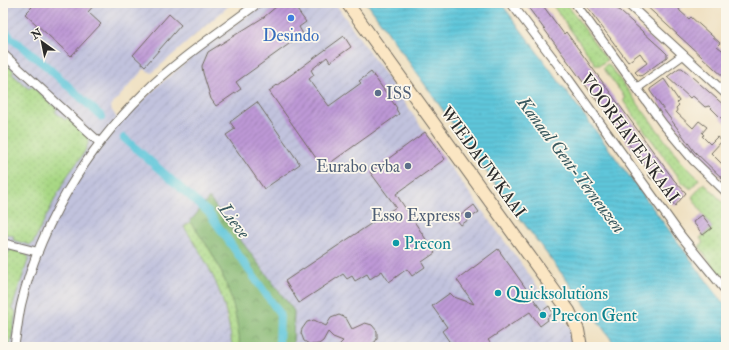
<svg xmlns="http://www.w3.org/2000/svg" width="729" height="350" viewBox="0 0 729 350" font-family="'IM FELL Double Pica',serif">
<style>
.industrial{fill:url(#industrial-furrows)}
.grass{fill:url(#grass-dots);stroke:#6a8258}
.forest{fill:url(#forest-crowns);stroke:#58724e}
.water{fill:url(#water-rules);stroke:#447882}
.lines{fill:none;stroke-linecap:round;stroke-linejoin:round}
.canal{stroke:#5ec6da;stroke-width:8}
.building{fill:url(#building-hatch)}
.street-casing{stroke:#706a60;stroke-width:10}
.secondary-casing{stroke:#706a60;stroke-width:14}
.street{stroke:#fff;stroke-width:8}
.secondary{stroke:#fbe6c3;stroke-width:12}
.shop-dot{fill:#3f7fe0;stroke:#fbf7ec;stroke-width:1.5}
.service-dot{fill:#5c6f8a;stroke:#fbf7ec;stroke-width:1.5}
.culture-dot{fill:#0f9aa8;stroke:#fbf7ec;stroke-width:1.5}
.labels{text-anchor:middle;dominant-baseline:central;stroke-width:3.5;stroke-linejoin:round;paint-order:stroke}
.shop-label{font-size:17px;fill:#366cbe;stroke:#fbf7ec}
.service-label{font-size:17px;fill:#4e5e75;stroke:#fbf7ec;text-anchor:end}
.street-label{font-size:17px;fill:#2b2b2b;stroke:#fbf7ec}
.culture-label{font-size:17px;fill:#0d838f;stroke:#fbf7ec;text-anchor:start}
.water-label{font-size:18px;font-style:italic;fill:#3a5a60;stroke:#fbf7ec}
</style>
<defs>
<pattern id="industrial-furrows" width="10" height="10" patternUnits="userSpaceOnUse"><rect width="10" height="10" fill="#c1c2dd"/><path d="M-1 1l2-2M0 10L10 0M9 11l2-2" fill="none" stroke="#a6a7be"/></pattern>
<pattern id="grass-dots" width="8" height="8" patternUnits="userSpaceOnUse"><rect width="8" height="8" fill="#a9d885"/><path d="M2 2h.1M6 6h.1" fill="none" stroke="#92ba73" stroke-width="1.8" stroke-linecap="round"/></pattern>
<pattern id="forest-crowns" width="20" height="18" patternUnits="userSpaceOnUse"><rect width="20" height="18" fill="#86b872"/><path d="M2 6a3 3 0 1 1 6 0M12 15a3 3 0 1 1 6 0" fill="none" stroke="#6e965e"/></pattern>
<pattern id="water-rules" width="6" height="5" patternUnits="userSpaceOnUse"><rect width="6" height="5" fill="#5ec6da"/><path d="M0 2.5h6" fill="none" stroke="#52aabb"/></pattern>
<pattern id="building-hatch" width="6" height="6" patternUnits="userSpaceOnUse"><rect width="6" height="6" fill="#bd98d6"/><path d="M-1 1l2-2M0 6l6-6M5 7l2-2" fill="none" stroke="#9a7cae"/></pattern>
</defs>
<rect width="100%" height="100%" fill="#fbf7ec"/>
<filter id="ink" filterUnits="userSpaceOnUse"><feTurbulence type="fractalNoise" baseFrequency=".025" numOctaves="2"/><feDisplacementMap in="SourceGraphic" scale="8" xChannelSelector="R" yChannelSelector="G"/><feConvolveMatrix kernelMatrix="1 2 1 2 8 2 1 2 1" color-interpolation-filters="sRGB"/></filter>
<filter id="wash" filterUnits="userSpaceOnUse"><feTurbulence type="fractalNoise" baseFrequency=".012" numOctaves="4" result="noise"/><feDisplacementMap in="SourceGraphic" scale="16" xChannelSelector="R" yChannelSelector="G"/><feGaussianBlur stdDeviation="0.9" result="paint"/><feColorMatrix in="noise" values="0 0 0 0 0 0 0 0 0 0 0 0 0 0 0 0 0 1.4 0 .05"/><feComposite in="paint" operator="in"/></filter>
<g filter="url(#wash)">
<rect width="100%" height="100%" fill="#efe0c1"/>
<polygon class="industrial" points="3,3 232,3 152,73 144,69 110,107 120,123 160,84 205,46 265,3 335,3 425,132 557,313 590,347 293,347 294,311 190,222 184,227 203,255 215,279 223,303 231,336 232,347 3,347"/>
<g class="grass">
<polygon points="551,3 566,3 607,60 600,65 596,65"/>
<path d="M 3,60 L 14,71 L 12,74 L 29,89 L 32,86 L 57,109 L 55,112 L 65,120 L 67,118 L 89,138 C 88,153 73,166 66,178 C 54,200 44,221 33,243 L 30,245 L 13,240 L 14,236 L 3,233 Z"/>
<polygon points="607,64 609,65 679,159 699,179 691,189 683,183 624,102 624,96 603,68"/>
<polygon points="704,183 726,205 726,272 720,277 699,246 703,243 700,238 712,228 692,197"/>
<path d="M 190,222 C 197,231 204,241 210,250 C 227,279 238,314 240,347 L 232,347 C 228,300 210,265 184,227 Z"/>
<polygon points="10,249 26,254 29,257 12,308 16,312 10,347 3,347 3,251 9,253"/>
</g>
<path class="forest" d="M 209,198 L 294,311 L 293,347 L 240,347 C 238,314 227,279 210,250 C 204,241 197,231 190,222 Z"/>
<polygon class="water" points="367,3 501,3 726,307 726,347 617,347 513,209"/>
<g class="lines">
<g class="canal">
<polyline points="3,28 11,38 45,65 102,117"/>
<polyline points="124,138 209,213 280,314 279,347"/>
</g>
</g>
<g id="blocks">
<g class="building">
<polygon points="28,3 96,3 88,12 101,24 71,56 25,14 32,7"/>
<polygon points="278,3 292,3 306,22 299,27 303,34 236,82 241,89 216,106 211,99 203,73 202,66 208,52 264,17 277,6"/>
<polygon points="525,3 541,3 564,34 566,32 674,180 686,193 675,206 660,187 662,185 650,178 648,174 650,173"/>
<polygon points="584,3 611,3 663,50 667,54 667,57 641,76 638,75 635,72 647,63 640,53 628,62"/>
<polygon points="643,3 686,3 679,9 680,11 689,19 691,17 720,43 717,46 726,53 726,79"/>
<polygon points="169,14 181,25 145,66 133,55"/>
<polygon points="344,36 351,47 330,62 327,57 311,70 314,75 309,79 329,106 361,83 359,81 371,72 397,108 396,109 399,114 323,168 269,91"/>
<polygon points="679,68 682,68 726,107 726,123 709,106 705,107 694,97 692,96 690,98 667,77"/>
<polygon points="664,79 679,101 677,103 679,105 676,108 677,110 676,112 693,128 699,121 707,127 702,133 704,135 702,136 710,144 717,137 722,141 711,153 726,168 726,182 694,151 650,91 650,89"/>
<polygon points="257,102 300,164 264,189 226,135 235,129 230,122"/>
<polygon points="425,132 445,159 396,194 435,253 422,262 425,267 412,276 407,269 389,282 382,271 370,279 367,274 355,281 352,276 347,279 343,274 299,303 285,281 396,207 370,172"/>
<polygon points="474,205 479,212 461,225 456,219"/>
<polygon points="702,215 712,228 703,235 693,222"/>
<polygon points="498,249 542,311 549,306 553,313 547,318 548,320 540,326 530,312 488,340 491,344 487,347 453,347 442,331 447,327 432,306 450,293 454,297 474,304 457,280"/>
<polygon points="339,315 346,318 352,329 365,323 372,325 377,331 377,339 375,342 368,346 337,347 343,341 333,337 328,332 323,341 319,344 311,345 304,341 301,333 302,329 307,322 314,320 326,326 331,318"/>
</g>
</g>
</g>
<g filter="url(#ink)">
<use href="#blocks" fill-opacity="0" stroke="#706a60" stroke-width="1"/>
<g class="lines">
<g class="street-casing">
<g id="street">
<polyline points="511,3 562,70 682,237 726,291"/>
<polyline points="575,3 663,124 694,161 726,192"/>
<polyline points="627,3 726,94"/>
<polyline points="3,54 99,142"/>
<polyline points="637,88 683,55"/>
<polyline points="3,243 38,252"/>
<path d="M 14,347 C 17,333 18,319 21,305 C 40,225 86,150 144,93 C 178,59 220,32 258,3"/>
</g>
</g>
<g class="secondary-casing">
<polyline id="secondary" points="347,3 569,311 578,330 581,347"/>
</g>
<use href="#street" class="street"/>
<use href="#secondary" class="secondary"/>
</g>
</g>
<circle class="shop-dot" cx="291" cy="18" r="4"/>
<g class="service-dot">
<circle cx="378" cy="93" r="4"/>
<circle cx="408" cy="166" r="4"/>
<circle cx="468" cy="215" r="4"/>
</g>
<g class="culture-dot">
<circle cx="396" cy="243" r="4"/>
<circle cx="498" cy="293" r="4"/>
<circle cx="543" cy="315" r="4"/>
</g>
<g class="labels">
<g class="shop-label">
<text x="291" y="35">Desindo</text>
</g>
<g class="service-label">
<text x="386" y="93" text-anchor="start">ISS</text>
<text x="400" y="166">Eurabo cvba</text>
<text x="460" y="215">Esso Express</text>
</g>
<g class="street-label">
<text transform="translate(630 138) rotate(54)">VOORHAVENKAAI</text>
<text transform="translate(483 162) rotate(54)">WIEDAUWKAAI</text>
</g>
<g class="culture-label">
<text x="404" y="243">Precon</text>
<text x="506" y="293">Quicksolutions</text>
<text x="551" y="315">Precon Gent</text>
</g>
<g class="water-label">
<text transform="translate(571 165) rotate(53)">Kanaal Gent-Terneuzen</text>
<text transform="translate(234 221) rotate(53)">Lieve</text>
</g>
</g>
<rect width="729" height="350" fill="none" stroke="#fbf7ec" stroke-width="16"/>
<g transform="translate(42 42) rotate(327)" stroke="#fbf7ec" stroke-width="3" paint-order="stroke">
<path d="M0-3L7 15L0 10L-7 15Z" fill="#2b2b2b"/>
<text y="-6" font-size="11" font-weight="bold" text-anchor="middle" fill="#2b2b2b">N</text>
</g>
</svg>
